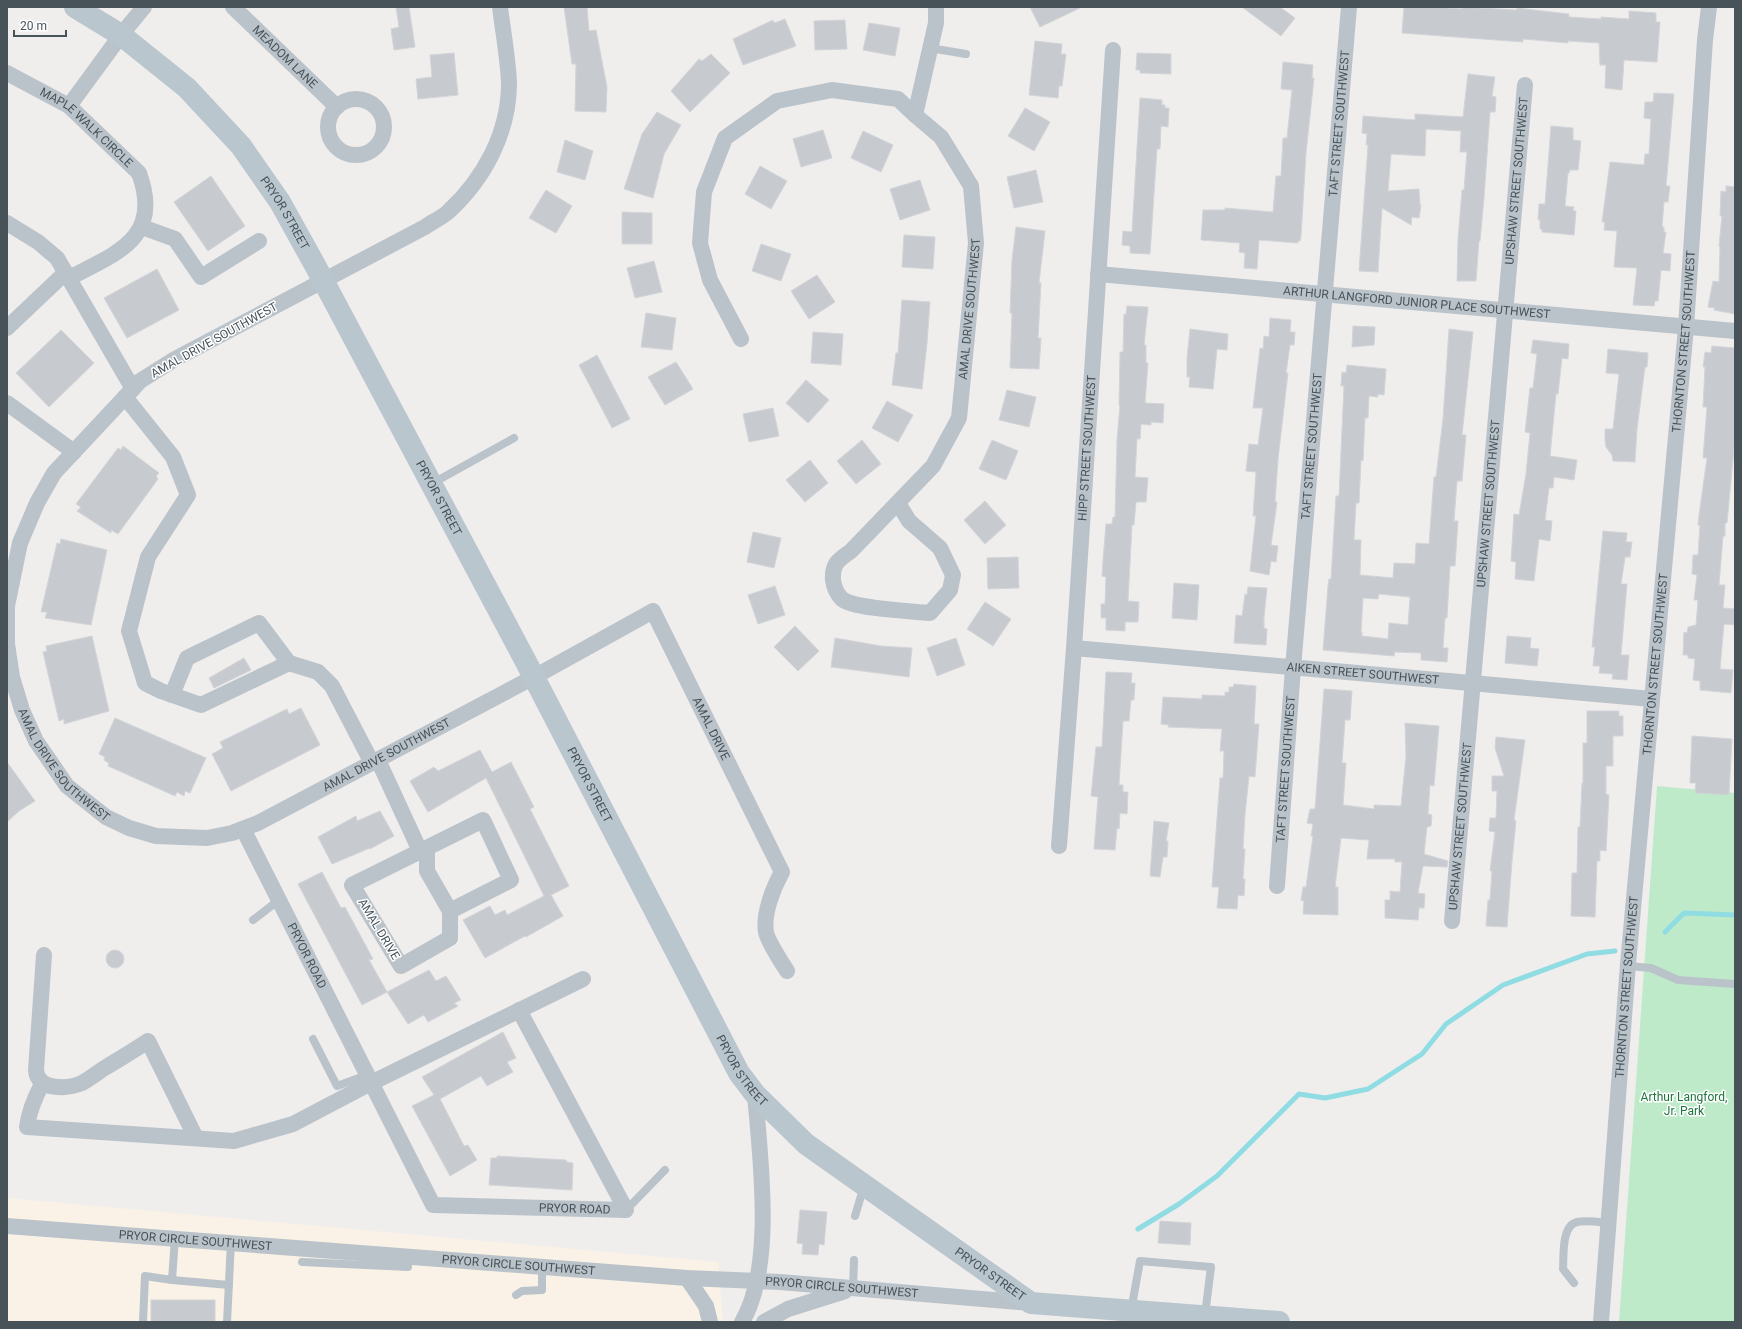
<svg xmlns="http://www.w3.org/2000/svg" width="1742" height="1329" viewBox="0 0 1742 1329" font-family="Roboto,sans-serif">
<style>
.commercial{fill:#faf2e7}
.green{fill:#bfeaca}
.lines{fill:none;stroke-linecap:round;stroke-linejoin:round}
.stream{stroke:#8fdce3;stroke-width:5}
.building{fill:#c7cbcf;stroke:#d2d4d8;fill-rule:evenodd}
.lane{stroke:#bac3c9;stroke-width:8}
.street{stroke:#bac3c9;stroke-width:16}
.secondary{stroke:#bac6ce;stroke-width:22}
.labels{text-anchor:middle;dominant-baseline:central;stroke-width:3;stroke-linejoin:round;paint-order:stroke}
.street-label{font-size:12px;fill:#475259;stroke:#fff}
.park-label{font-size:12px;fill:#1f733e;stroke:#fff}
</style>
<rect width="100%" height="100%" fill="#f0eded"/>
<polygon class="commercial" points="7,1198 718,1262 723,1322 7,1322"/>
<polygon class="green" points="1657,786 1735,793 1735,1322 1619,1322"/>
<g class="lines">
<g class="stream">
<polyline points="1665,932 1684,913 1735,915"/>
<polyline points="1138,1229 1179,1204 1217,1176 1299,1094 1325,1098 1368,1089 1422,1054 1446,1024 1503,985 1587,954 1615,951"/>
</g>
</g>
<g class="building">
<polygon points="396,7 409,7 415,47 394,50 391,29 399,27"/>
<polygon points="564,7 587,7 589,31 596,30 607,87 606,112 575,111 576,64 572,64"/>
<polygon points="1030,7 1082,7 1040,27"/>
<polygon points="1242,7 1280,7 1295,18 1281,36"/>
<polygon points="1404,7 1435,7 1462,9 1462,7 1517,10 1517,8 1569,14 1569,17 1601,19 1601,17 1629,19 1629,11 1656,13 1656,22 1660,22 1657,62 1624,60 1622,90 1605,88 1606,65 1600,65 1599,43 1568,41 1568,43 1523,39 1523,42 1402,33"/>
<polygon points="785,19 796,46 743,65 733,39 773,20 774,23"/>
<polygon points="845,20 847,49 815,50 814,21"/>
<polygon points="869,23 900,28 895,56 863,50"/>
<polygon points="1035,41 1062,44 1061,54 1066,54 1062,86 1059,86 1058,98 1029,95"/>
<polygon points="454,53 458,95 418,99 416,79 432,77 430,55"/>
<polygon points="1137,53 1171,54 1171,74 1140,73 1140,70 1136,70"/>
<polygon points="711,54 730,73 690,112 671,91 699,59 702,61"/>
<polygon points="1283,62 1313,65 1312,78 1314,78 1306,153 1301,236 1300,241 1298,241 1298,243 1259,240 1257,269 1244,268 1245,253 1239,252 1240,243 1201,240 1203,210 1225,210 1225,208 1273,212 1276,176 1281,176 1283,138 1287,138 1292,90 1281,89"/>
<polygon points="1468,74 1495,77 1492,96 1496,97 1495,112 1490,112 1484,198 1480,241 1479,241 1476,281 1457,281 1458,239 1462,190 1464,190 1467,152 1460,152 1461,131 1426,129 1425,156 1391,154 1388,191 1419,189 1420,205 1421,205 1419,218 1412,217 1411,225 1382,208 1378,272 1359,271 1368,145 1366,145 1367,134 1362,133 1363,116 1415,120 1415,114 1463,117"/>
<polygon points="1654,93 1674,94 1666,186 1670,186 1668,202 1664,202 1662,227 1664,227 1664,232 1666,232 1663,253 1671,254 1670,271 1661,270 1658,301 1655,301 1654,306 1633,305 1637,268 1614,267 1617,231 1604,230 1605,222 1602,222 1610,162 1644,165 1645,154 1649,154 1651,119 1644,118 1645,102 1653,102"/>
<polygon points="1140,98 1162,100 1162,105 1165,105 1165,108 1169,108 1168,127 1161,126 1160,149 1157,149 1150,254 1130,253 1130,246 1122,245 1123,231 1132,232"/>
<polygon points="1025,108 1050,122 1034,151 1008,136"/>
<polygon points="657,112 681,125 664,154 653,198 624,189 642,134"/>
<polygon points="1551,126 1573,128 1573,140 1581,141 1578,170 1570,170 1569,173 1568,173 1565,206 1574,207 1573,211 1576,211 1574,235 1542,232 1542,229 1540,229 1540,220 1538,220 1539,204 1545,204"/>
<polygon points="823,130 832,158 801,167 793,139"/>
<polygon points="863,131 893,145 881,172 851,158"/>
<polygon points="565,140 593,151 585,180 557,172"/>
<polygon points="760,166 787,181 771,209 745,194"/>
<polygon points="1036,170 1043,202 1014,208 1007,177"/>
<polygon points="211,176 245,226 208,251 174,202"/>
<polygon points="920,180 930,210 900,220 890,189"/>
<polygon points="1726,186 1735,187 1735,314 1714,310 1715,308 1708,307 1713,281 1719,282 1720,246 1719,246 1722,216 1720,216 1721,191 1726,192"/>
<polygon points="546,190 572,206 556,233 529,218"/>
<polygon points="622,212 652,213 652,244 622,244"/>
<polygon points="1016,227 1045,231 1039,283 1041,283 1038,338 1041,338 1039,369 1010,368 1012,313 1010,313 1012,260"/>
<polygon points="904,235 935,237 933,269 902,267"/>
<polygon points="761,244 791,254 781,281 752,271"/>
<polygon points="654,261 662,292 635,298 627,268"/>
<polygon points="157,269 179,310 127,338 104,298"/>
<polygon points="817,275 835,302 809,319 791,291"/>
<polygon points="902,300 930,302 927,343 922,389 892,385 896,353 898,353"/>
<polygon points="1127,306 1148,307 1144,345 1146,345 1146,363 1148,363 1145,403 1164,404 1163,423 1151,422 1151,425 1141,424 1140,439 1137,439 1135,477 1148,478 1146,502 1136,502 1134,525 1132,525 1128,601 1139,602 1138,622 1125,622 1125,631 1106,630 1106,618 1101,618 1101,604 1105,604 1106,577 1102,576 1103,560 1106,524 1112,524 1113,517 1115,517 1117,440 1120,405 1119,405 1120,352 1123,352 1124,314 1126,315"/>
<polygon points="646,313 676,318 672,350 641,347"/>
<polygon points="1270,318 1291,320 1290,332 1295,332 1294,345 1290,345 1286,373 1288,373 1278,459 1275,502 1277,502 1276,510 1271,545 1278,546 1276,562 1271,561 1269,575 1250,571 1256,516 1253,516 1256,472 1246,471 1249,444 1258,445 1263,408 1253,408 1260,348 1263,349 1264,336 1269,337"/>
<polygon points="1353,326 1375,327 1374,345 1352,347"/>
<polygon points="1190,329 1228,334 1227,350 1217,349 1213,389 1189,387 1190,377 1187,377 1187,358"/>
<path d="M 1449,329 L 1473,332 L 1462,435 L 1466,435 L 1462,481 L 1457,481 L 1454,521 L 1458,521 L 1455,566 L 1450,566 L 1447,618 L 1445,618 L 1443,648 L 1448,648 L 1447,662 L 1421,660 L 1421,653 L 1395,652 L 1394,656 L 1323,650 L 1328,586 L 1329,579 L 1331,579 L 1336,496 L 1339,496 L 1344,386 L 1341,386 L 1342,372 L 1346,373 L 1347,365 L 1386,369 L 1384,395 L 1378,394 L 1378,397 L 1369,396 L 1368,418 L 1365,418 L 1363,461 L 1361,460 L 1359,503 L 1356,503 L 1354,540 L 1361,540 L 1360,575 L 1393,578 L 1394,563 L 1415,564 L 1416,543 L 1429,544 L 1434,477 L 1436,477 L 1443,419 ZM 1379,594 L 1410,597 L 1408,625 L 1389,623 L 1388,639 L 1362,636 L 1362,632 L 1361,632 L 1363,598 L 1378,599 Z"/>
<polygon points="61,330 94,363 49,407 16,373"/>
<polygon points="813,332 843,334 841,365 811,363"/>
<polygon points="1533,340 1569,344 1568,359 1562,358 1558,394 1556,394 1550,456 1577,460 1574,480 1554,477 1553,488 1549,488 1545,520 1552,521 1550,541 1539,539 1534,581 1515,579 1516,562 1511,561 1514,514 1519,515 1526,474 1530,433 1525,432 1530,388 1533,388 1537,354 1531,353"/>
<polygon points="1712,346 1735,348 1735,438 1727,523 1725,523 1725,536 1723,536 1719,585 1725,585 1723,608 1735,609 1735,625 1724,624 1720,669 1733,670 1731,693 1700,690 1700,681 1693,680 1695,659 1688,658 1688,655 1683,655 1684,632 1687,633 1688,627 1696,625 1698,600 1694,600 1697,575 1692,574 1693,555 1698,555 1700,525 1698,525 1699,515 1707,458 1703,458 1707,407 1703,407 1705,367 1703,367 1705,352 1711,353"/>
<polygon points="1608,349 1648,353 1647,367 1645,367 1637,429 1635,462 1613,461 1612,455 1606,447 1605,440 1605,429 1613,429 1619,374 1606,373"/>
<polygon points="597,355 630,419 612,428 579,365"/>
<polygon points="676,362 693,389 665,405 648,377"/>
<polygon points="806,380 829,400 808,423 786,403"/>
<polygon points="1007,390 1036,397 1029,427 999,420"/>
<polygon points="887,401 913,415 898,442 872,428"/>
<polygon points="773,408 779,436 749,442 743,414"/>
<polygon points="862,440 881,464 856,484 837,461"/>
<polygon points="992,440 1018,451 1006,480 979,469"/>
<polygon points="123,446 159,473 156,476 158,479 118,534 111,530 111,533 77,511 81,507 76,504 118,448 121,450"/>
<polygon points="810,460 828,483 805,502 786,480"/>
<polygon points="985,501 1006,525 985,544 964,520"/>
<polygon points="1603,531 1627,533 1626,542 1632,542 1630,557 1625,557 1621,584 1627,584 1621,655 1629,655 1627,680 1612,679 1613,674 1599,673 1600,666 1593,666 1595,647 1592,647"/>
<polygon points="753,532 781,538 774,568 747,562"/>
<polygon points="61,539 107,550 91,625 45,618 47,612 41,612 57,543 60,544"/>
<polygon points="1018,557 1019,588 988,589 987,558"/>
<polygon points="1174,583 1199,585 1197,620 1172,618"/>
<polygon points="775,586 785,615 758,624 748,595"/>
<polygon points="1248,587 1267,588 1264,617 1264,628 1267,629 1266,645 1234,643 1236,615 1242,616 1245,594 1247,595"/>
<polygon points="985,602 1011,619 993,646 967,629"/>
<polygon points="795,626 819,651 798,671 774,647"/>
<polygon points="92,636 109,711 64,724 64,719 59,721 43,652 47,651 46,646"/>
<polygon points="1507,636 1531,638 1530,648 1539,649 1537,666 1505,663"/>
<polygon points="835,638 881,646 912,648 909,677 831,667"/>
<polygon points="956,638 965,665 937,676 927,648"/>
<polygon points="244,658 251,670 214,688 209,678"/>
<polygon points="1106,672 1132,673 1131,683 1135,683 1134,700 1131,700 1129,721 1123,721 1119,785 1123,785 1123,792 1128,792 1127,814 1120,813 1119,829 1117,828 1115,850 1094,849 1098,797 1091,796 1096,747 1102,747"/>
<polygon points="1234,684 1256,686 1254,724 1259,724 1255,777 1249,776 1245,814 1243,849 1245,849 1243,879 1245,879 1244,896 1238,895 1237,909 1217,908 1219,887 1212,887 1220,778 1223,778 1224,751 1220,751 1222,729 1168,727 1169,725 1161,724 1163,697 1202,699 1202,695 1225,696 1225,692 1229,692 1229,687 1233,687"/>
<polygon points="1324,689 1352,691 1350,720 1345,720 1342,763 1346,763 1343,805 1374,809 1374,805 1401,806 1406,756 1405,723 1439,726 1434,786 1430,785 1428,814 1432,815 1431,826 1427,827 1424,854 1448,861 1447,867 1423,866 1418,893 1425,894 1424,908 1419,908 1418,920 1385,918 1385,900 1390,900 1390,891 1400,892 1402,862 1395,862 1395,859 1367,859 1369,840 1341,838 1335,887 1338,887 1338,915 1303,914 1304,901 1301,900 1303,887 1306,887 1313,836 1311,836 1313,824 1307,823 1310,809 1315,809"/>
<polygon points="301,708 320,745 231,791 212,754 223,748 220,742 287,709 289,714"/>
<polygon points="1587,711 1619,711 1619,716 1623,716 1623,736 1613,736 1613,766 1606,766 1606,794 1609,795 1606,851 1600,850 1600,861 1597,861 1595,917 1571,916 1572,873 1577,873 1578,827 1580,827 1582,783 1583,783 1583,743 1587,743"/>
<polygon points="115,718 206,758 190,793 185,791 184,796 177,792 175,796 108,766 109,763 104,760 105,757 99,754"/>
<polygon points="1692,736 1732,739 1729,795 1695,793 1696,783 1690,783"/>
<polygon points="1496,737 1525,740 1514,820 1516,821 1512,861 1507,927 1486,926 1488,900 1490,900 1492,871 1490,871 1495,832 1489,831 1490,818 1496,818 1497,791 1492,791 1492,776 1504,776 1495,748"/>
<polygon points="480,750 492,772 511,762 534,807 530,809 569,886 551,895 563,916 526,937 525,936 485,958 463,920 490,906 495,915 505,910 507,915 544,896 486,778 428,812 410,781 434,767 438,771"/>
<polygon points="7,762 35,801 19,811 7,822"/>
<polygon points="380,811 394,836 370,849 370,848 332,864 318,837 356,816 357,821"/>
<polygon points="1154,821 1169,823 1166,841 1168,841 1167,857 1163,857 1160,877 1150,876"/>
<polygon points="322,872 341,908 345,907 373,959 369,960 387,992 362,1005 298,884"/>
<circle cx="115" cy="959" r="9"/>
<polygon points="429,970 436,981 446,976 461,1000 454,1003 458,1006 428,1022 424,1015 408,1024 387,992"/>
<polygon points="503,1032 516,1058 507,1062 513,1072 487,1086 481,1076 440,1099 464,1146 468,1145 477,1160 450,1176 412,1106 434,1095 422,1077"/>
<polygon points="497,1156 566,1160 567,1162 573,1163 572,1190 489,1185 491,1158 497,1158"/>
<polygon points="800,1210 827,1212 824,1245 819,1244 818,1255 802,1254 803,1244 797,1243"/>
<polygon points="1160,1221 1191,1223 1190,1245 1158,1243"/>
<rect x="151" y="1300" width="64" height="22"/>
</g>
<g class="lines">
<g class="lane">
<polyline points="930,48 966,54"/>
<polyline points="433,483 514,438"/>
<polyline points="253,920 279,900"/>
<polyline points="1628,966 1651,968 1678,980 1735,984"/>
<polyline points="313,1039 337,1086 367,1075"/>
<polyline points="626,1210 665,1170"/>
<polyline points="855,1216 864,1186"/>
<polyline points="302,1262 408,1267 408,1256"/>
<polyline points="172,1280 229,1285"/>
<path d="M 1574,1283 L 1563,1269 C 1564,1256 1561,1226 1577,1222 C 1586,1220 1599,1222 1609,1223"/>
<polyline points="853,1289 854,1260"/>
<polyline points="516,1295 522,1291 542,1290 542,1266"/>
<polyline points="1131,1311 1140,1261 1211,1267 1205,1315"/>
<polyline points="143,1322 145,1276 172,1280 175,1238"/>
<polyline points="227,1322 231,1242"/>
</g>
<g class="street">
<path id="s1" d="M 233,7 L 337,107"/>
<path id="s2" d="M 500,7 C 503,32 508,58 509,83 C 509,133 484,179 448,212 C 441,218 432,222 425,227 L 175,359 L 140,381 L 54,473 L 37,503 L 20,543 L 7,606 L 7,644 L 12,677 L 22,710 L 36,741 L 67,786 L 106,817 L 129,828 L 156,836 L 207,838 L 232,833 L 258,823 L 534,677 L 653,611 L 782,872 C 773,888 763,914 766,932 C 767,940 782,963 787,971"/>
<path id="s3" d="M 7,73 L 69,106 L 139,173 C 163,238 117,253 69,278"/>
<circle cx="356" cy="127" r="28"/>
<polyline points="69,106 121,35 144,7"/>
<polyline points="7,223 38,242 57,258 133,389"/>
<polyline points="142,227 175,239 201,277 259,241"/>
<path id="s4" d="M 1098,274 L 1735,331"/>
<polyline points="7,328 65,273"/>
<polyline points="741,339 710,280 700,243 704,192 725,138 777,101 832,90 898,99 915,115"/>
<polyline points="125,397 173,457 188,495 148,557 129,631 145,683 161,691 201,705 289,663 318,672 332,686 372,763"/>
<polyline points="7,403 74,452"/>
<path id="s5" d="M 898,503 L 909,521 L 940,548 L 953,575 L 950,590 L 930,613 C 912,611 854,609 842,599 C 836,593 834,588 833,580 C 832,564 838,560 851,551 L 933,466 L 959,418 L 976,243 L 971,186 L 941,137 L 915,115 L 936,23 L 936,7"/>
<path id="s6" d="M 1074,648 L 1652,699"/>
<polyline points="172,695 187,658 259,623 289,663"/>
<polyline points="378,760 420,851"/>
<path id="s7" d="M 243,829 L 433,1205 L 626,1210 L 519,1010"/>
<path id="s8" d="M 1059,846 L 1074,648 L 1113,50"/>
<polyline points="427,848 427,871 450,911 450,938 401,966 352,885 483,820 511,880 450,911"/>
<path id="s9" d="M 1277,886 L 1293,668 L 1349,7"/>
<path id="s10" d="M 1452,921 L 1525,85"/>
<path d="M 44,955 L 36,1070 C 37,1091 68,1089 82,1083 C 89,1079 96,1074 103,1069 C 118,1060 133,1051 148,1041 L 196,1138"/>
<path d="M 42,1084 C 35,1097 29,1111 27,1127 L 234,1141 L 293,1124 L 371,1083 L 583,979"/>
<path id="s11" d="M 7,1226 L 687,1278 L 780,1282 L 1031,1303"/>
<polyline points="687,1278 706,1306 710,1322"/>
<path d="M 742,1322 C 775,1266 760,1157 755,1094"/>
<polyline points="764,1322 788,1309 845,1291"/>
<path id="s12" d="M 1601,1322 L 1628,964 L 1686,327 L 1705,40 L 1709,7"/>
</g>
<path class="secondary" id="s13" d="M 75,7 L 121,35 L 187,88 L 241,146 L 280,202 L 316,267 L 525,660 L 739,1073 L 755,1094 L 806,1144 L 1031,1303 L 1279,1322"/>
</g>
<g class="labels">
<g class="street-label">
<text stroke="none"><textPath href="#s1" startOffset="72">MEADOM LANE</textPath></text>
<text stroke="none"><textPath href="#s9" startOffset="765">TAFT STREET SOUTHWEST</textPath></text>
<text stroke="none"><textPath href="#s3" startOffset="97">MAPLE WALK CIRCLE</textPath></text>
<text stroke="none"><textPath href="#s10" startOffset="743">UPSHAW STREET SOUTHWEST</textPath></text>
<text stroke="none"><textPath href="#s13" startOffset="298">PRYOR STREET</textPath></text>
<text stroke="none"><textPath href="#s4" startOffset="320">ARTHUR LANGFORD JUNIOR PLACE SOUTHWEST</textPath></text>
<text stroke="none"><textPath href="#s5" startOffset="568">AMAL DRIVE SOUTHWEST</textPath></text>
<text transform="translate(214 340) rotate(-29)">AMAL DRIVE SOUTHWEST</text>
<text stroke="none"><textPath href="#s12" startOffset="984">THORNTON STREET SOUTHWEST</textPath></text>
<text stroke="none"><textPath href="#s9" startOffset="441">TAFT STREET SOUTHWEST</textPath></text>
<text stroke="none"><textPath href="#s8" startOffset="399">HIPP STREET SOUTHWEST</textPath></text>
<text stroke="none"><textPath href="#s13" startOffset="622">PRYOR STREET</textPath></text>
<text stroke="none"><textPath href="#s10" startOffset="419">UPSHAW STREET SOUTHWEST</textPath></text>
<text stroke="none"><textPath href="#s12" startOffset="660">THORNTON STREET SOUTHWEST</textPath></text>
<text stroke="none"><textPath href="#s6" startOffset="290">AIKEN STREET SOUTHWEST</textPath></text>
<text stroke="none"><textPath href="#s2" startOffset="1825">AMAL DRIVE</textPath></text>
<text stroke="none"><textPath href="#s2" startOffset="1391">AMAL DRIVE SOUTHWEST</textPath></text>
<text stroke="none"><textPath href="#s2" startOffset="1019">AMAL DRIVE SOUTHWEST</textPath></text>
<text stroke="none"><textPath href="#s9" startOffset="117">TAFT STREET SOUTHWEST</textPath></text>
<text stroke="none"><textPath href="#s13" startOffset="946">PRYOR STREET</textPath></text>
<text stroke="none"><textPath href="#s10" startOffset="95">UPSHAW STREET SOUTHWEST</textPath></text>
<text transform="translate(379 929) rotate(59)">AMAL DRIVE</text>
<text stroke="none"><textPath href="#s7" startOffset="142">PRYOR ROAD</textPath></text>
<text stroke="none"><textPath href="#s12" startOffset="336">THORNTON STREET SOUTHWEST</textPath></text>
<text stroke="none"><textPath href="#s13" startOffset="1270">PRYOR STREET</textPath></text>
<text stroke="none"><textPath href="#s7" startOffset="563">PRYOR ROAD</textPath></text>
<text stroke="none"><textPath href="#s11" startOffset="189">PRYOR CIRCLE SOUTHWEST</textPath></text>
<text stroke="none"><textPath href="#s11" startOffset="513">PRYOR CIRCLE SOUTHWEST</textPath></text>
<text stroke="none"><textPath href="#s13" startOffset="1594">PRYOR STREET</textPath></text>
<text stroke="none"><textPath href="#s11" startOffset="837">PRYOR CIRCLE SOUTHWEST</textPath></text>
</g>
<g class="park-label">
<text x="1684" y="1097">Arthur Langford,<tspan x="1684" dy="14">Jr. Park</tspan></text>
</g>
</g>
<rect width="1742" height="1329" fill="none" stroke="#475259" stroke-width="16"/>
<path d="M14 30v6h52v-6" fill="none" stroke="#475259" stroke-width="2"/>
<text x="20" y="30" font-size="12" fill="#475259" stroke="#ffffff" stroke-width="3" paint-order="stroke">20 m</text>
</svg>
